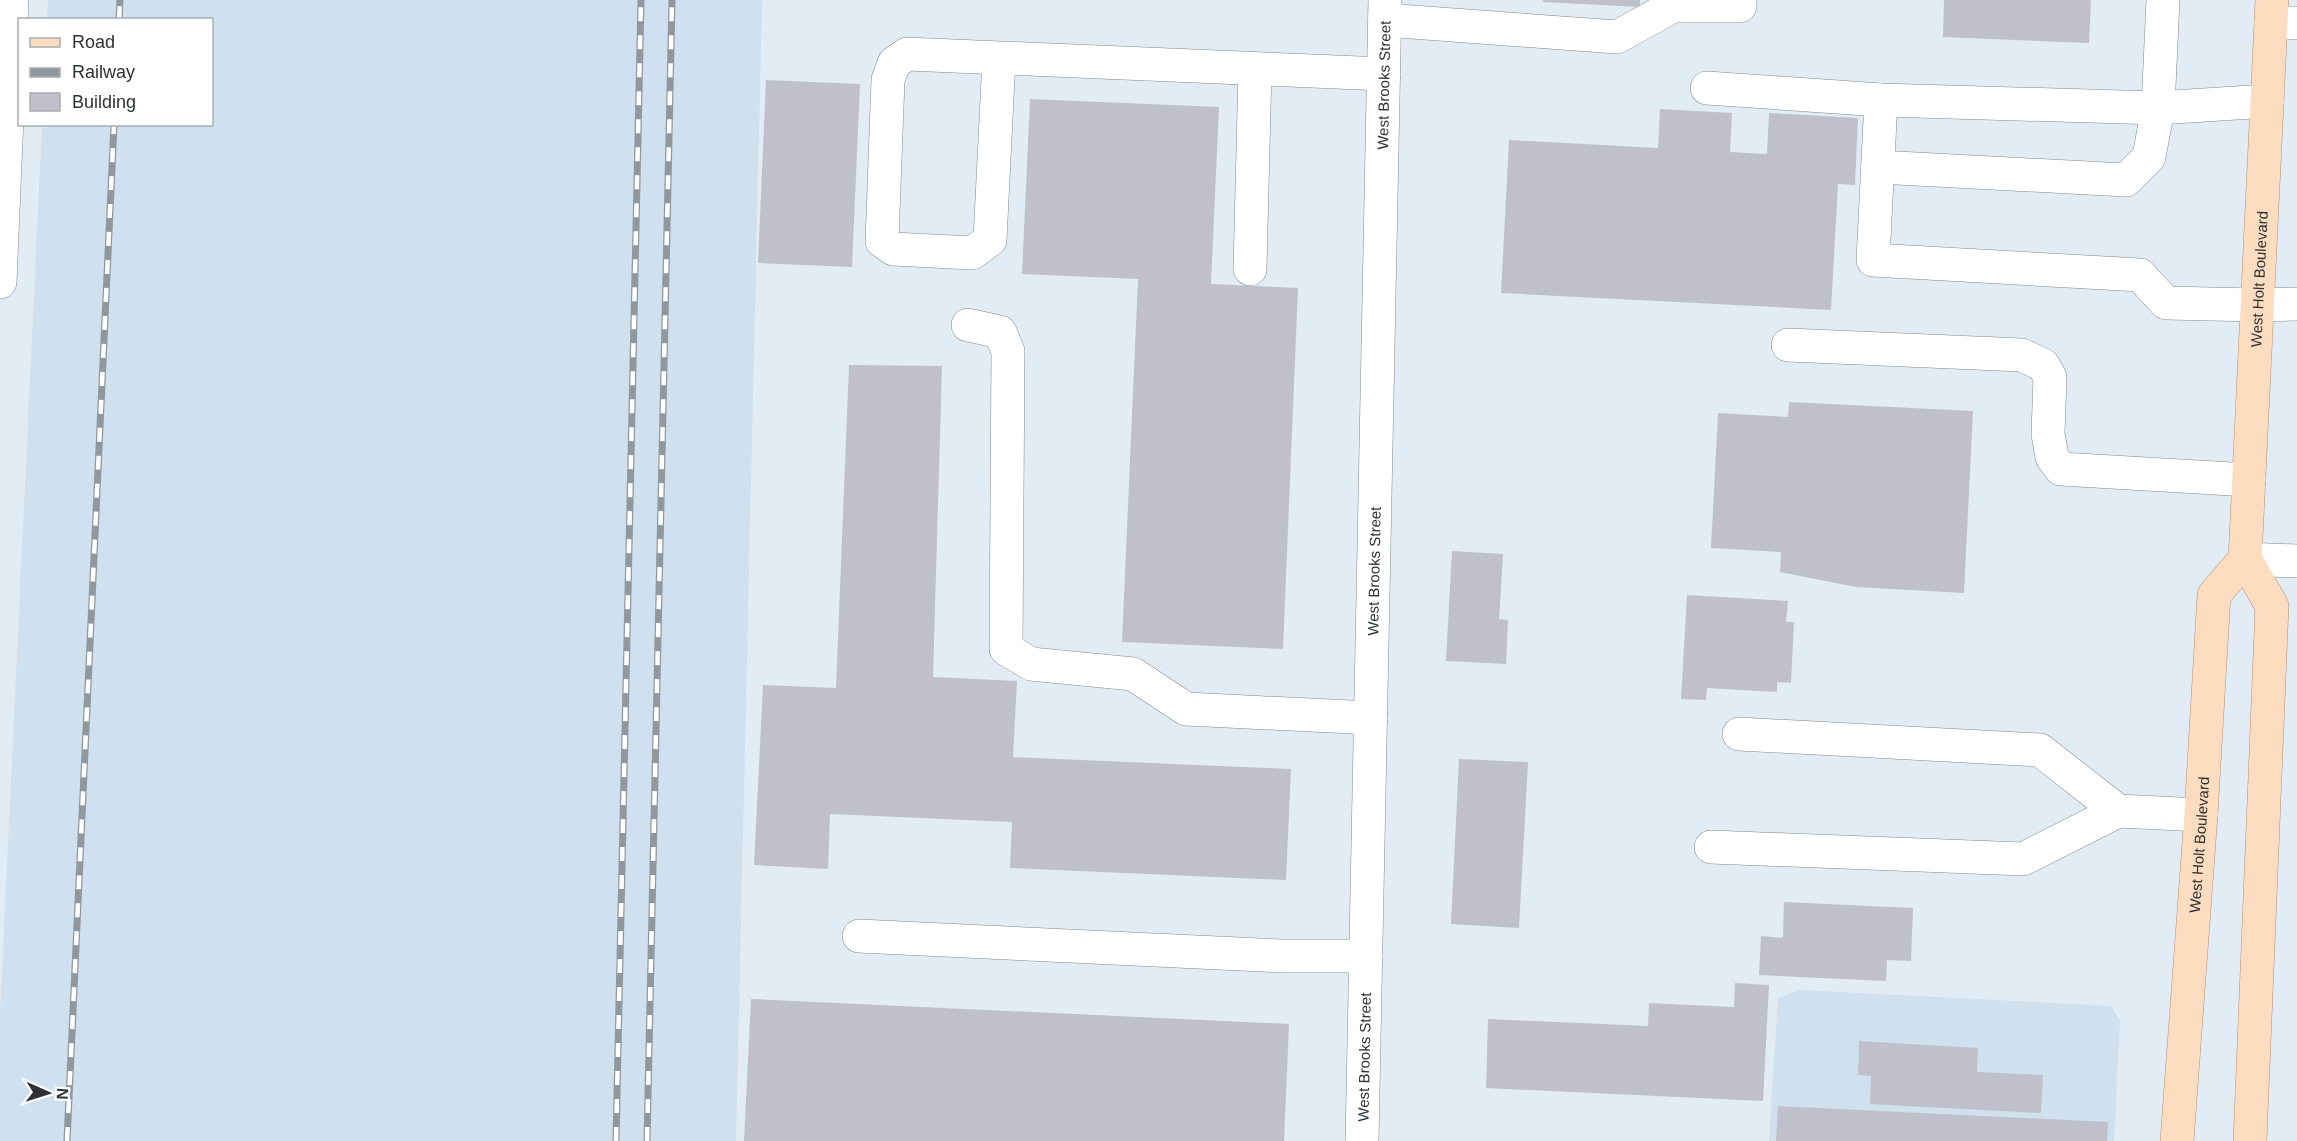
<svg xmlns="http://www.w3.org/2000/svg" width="2297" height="1141" viewBox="0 0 2297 1141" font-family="Arial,sans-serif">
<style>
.built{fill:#cfe0ee}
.building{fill:#bfc0cb}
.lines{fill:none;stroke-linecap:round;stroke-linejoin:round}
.minor-casing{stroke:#808991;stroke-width:34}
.major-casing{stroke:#b39172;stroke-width:34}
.minor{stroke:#fff;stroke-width:33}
.major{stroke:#fddcbf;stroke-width:33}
.rail-casing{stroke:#90989e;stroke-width:7}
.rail{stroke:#fff;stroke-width:4.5;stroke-dasharray:14;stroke-linecap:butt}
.labels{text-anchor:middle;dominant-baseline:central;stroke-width:5;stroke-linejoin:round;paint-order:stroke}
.street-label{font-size:15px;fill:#2d3134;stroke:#fff}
</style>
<rect width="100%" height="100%" fill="#e2ecf5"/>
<g class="built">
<polygon points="48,0 762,0 736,1141 0,1141 0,1013 42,125 212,124 212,20 47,19"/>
<polygon points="1800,990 2111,1006 2120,1020 2114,1141 1769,1141 1778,998"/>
</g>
<g class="building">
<polygon points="1543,0 1640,0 1640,7 1543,2"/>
<polygon points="1944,0 2091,0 2089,43 1943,37"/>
<polygon points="766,80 860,84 852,267 758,263"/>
<polygon points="1030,99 1219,107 1211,284 1298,288 1283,649 1122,642 1138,279 1022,274"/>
<polygon points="1660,109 1732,113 1730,152 1767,154 1769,113 1858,118 1855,185 1838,184 1831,310 1501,293 1509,140 1658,148"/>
<polygon points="849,365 942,366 933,677 1017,681 1013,757 1291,769 1286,880 1010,868 1012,822 830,814 828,869 754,865 763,685 836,688"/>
<polygon points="1789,402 1973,411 1964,593 1856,587 1780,572 1781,552 1711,548 1718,413 1788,417"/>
<polygon points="1452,551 1503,554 1499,619 1508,620 1506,664 1446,661"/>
<polygon points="1687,595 1788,601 1786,622 1794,622 1791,683 1777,682 1777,692 1707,688 1706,700 1681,699"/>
<polygon points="1459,759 1528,762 1519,928 1451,924"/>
<polygon points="1784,902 1913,908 1911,961 1887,960 1886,981 1759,975 1761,936 1783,938"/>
<polygon points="1735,983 1769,985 1763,1101 1486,1088 1488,1019 1648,1026 1649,1003 1734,1007"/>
<polygon points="751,999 1289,1024 1284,1141 744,1141"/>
<polygon points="1859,1041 1978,1048 1977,1072 2043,1075 2041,1113 1870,1104 1871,1076 1858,1075"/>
<polygon points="1778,1106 2108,1122 2107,1141 1776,1141"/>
</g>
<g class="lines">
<g class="minor-casing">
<g id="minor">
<polyline points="1385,20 1617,37 1673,6 1740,6 1740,0"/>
<polyline points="2271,23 2297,23"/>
<polyline points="999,58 990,240 972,253 893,249 882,241 888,80 894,63 907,54 1384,74"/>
<polyline points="1707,88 1881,100 2158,108 2267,101"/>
<polyline points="1881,100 1873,260 2140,275 2166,303 2257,305 2297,304"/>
<polyline points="1878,167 2126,180 2149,157 2158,108 2163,0"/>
<polyline points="1250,269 1255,69"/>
<polyline points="0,282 12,0"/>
<polyline points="968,325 1000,332 1008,351 1006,649 1031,664 1133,674 1186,709 1371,718"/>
<polyline points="1788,345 2022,355 2043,365 2050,377 2048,434 2052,457 2061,469 2249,480"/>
<polyline points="2245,559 2297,561"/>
<polyline points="1739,734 2040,750 2118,811"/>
<polyline points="1711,847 2023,859 2118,811 2201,815"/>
<polyline points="859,936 1282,956 1366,956"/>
<path id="s1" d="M 1362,1141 L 1385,0"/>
</g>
</g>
<g class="major-casing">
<g id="major">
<path id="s2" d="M 2177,1141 L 2201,815 L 2214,595 L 2245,559"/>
<path id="s3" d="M 2250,1141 L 2272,606 L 2245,559 L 2272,0"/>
</g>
</g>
<use href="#minor" class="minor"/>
<use href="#major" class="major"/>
<g class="rail-casing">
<g id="rail">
<polyline points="119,20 120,0"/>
<polyline points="67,1141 114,124"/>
<polyline points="616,1141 641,0"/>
<polyline points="647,1141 672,0"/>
</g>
</g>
<use href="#rail" class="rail"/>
</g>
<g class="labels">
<g class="street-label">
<text stroke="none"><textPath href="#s1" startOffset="1056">West Brooks Street</textPath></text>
<text stroke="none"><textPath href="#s3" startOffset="870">West Holt Boulevard</textPath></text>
<text stroke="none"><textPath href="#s1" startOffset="570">West Brooks Street</textPath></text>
<text stroke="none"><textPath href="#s2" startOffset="297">West Holt Boulevard</textPath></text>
<text stroke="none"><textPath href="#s1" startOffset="84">West Brooks Street</textPath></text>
</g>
</g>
<rect x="18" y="18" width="195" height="108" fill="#ffffff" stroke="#abadae" stroke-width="1.5"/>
<rect x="30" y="38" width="30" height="9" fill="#fddcbf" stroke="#abadae" stroke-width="1.5"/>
<text x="72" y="48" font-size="18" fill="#2d3134">Road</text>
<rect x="30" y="68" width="30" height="9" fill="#90989e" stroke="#abadae" stroke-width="1.5"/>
<text x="72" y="78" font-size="18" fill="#2d3134">Railway</text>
<rect x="30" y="93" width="30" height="18" fill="#bfc0cb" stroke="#abadae" stroke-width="1.5"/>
<text x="72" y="108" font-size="18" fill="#2d3134">Building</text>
<g transform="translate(48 1093) rotate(93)" stroke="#ffffff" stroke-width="4.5" paint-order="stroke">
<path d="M0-4.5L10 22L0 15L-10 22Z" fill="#2d3134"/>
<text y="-9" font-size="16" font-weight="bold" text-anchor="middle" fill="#2d3134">N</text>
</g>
</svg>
